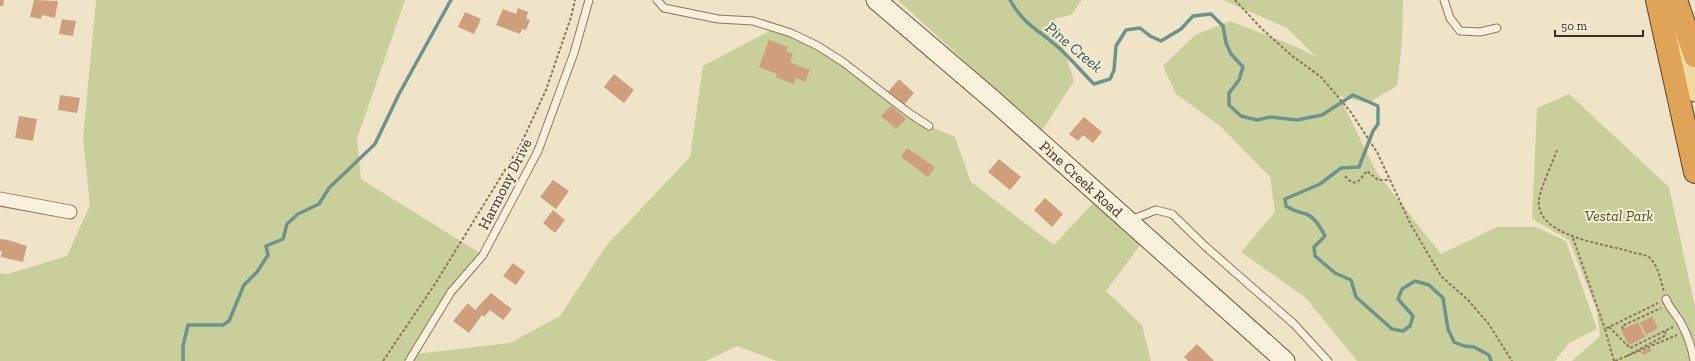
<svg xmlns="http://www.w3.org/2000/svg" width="1695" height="361" viewBox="0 0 1695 361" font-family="'Zilla Slab',serif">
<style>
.green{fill:#c9cf9b}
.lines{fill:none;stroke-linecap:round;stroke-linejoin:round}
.stream{stroke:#6f938a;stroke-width:3.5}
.building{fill:#cf9f7d}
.lane-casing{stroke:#8d765c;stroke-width:9}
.street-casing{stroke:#8d765c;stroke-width:15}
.secondary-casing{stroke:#6f573f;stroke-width:21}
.primary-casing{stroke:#5b4430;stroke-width:23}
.highway-casing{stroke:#5b4430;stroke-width:24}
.path{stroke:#8d765c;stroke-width:2;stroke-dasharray:3 2;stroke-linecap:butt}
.lane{stroke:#faf1dc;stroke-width:7}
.street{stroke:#faf1dc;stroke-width:13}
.secondary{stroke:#faf1dc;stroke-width:19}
.primary{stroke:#f3d9a0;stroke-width:21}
.highway{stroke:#e0a458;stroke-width:22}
.labels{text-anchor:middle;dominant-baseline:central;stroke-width:4;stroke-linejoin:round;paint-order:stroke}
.street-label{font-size:15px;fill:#3d2e20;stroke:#f7eed8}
.park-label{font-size:15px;font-style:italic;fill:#4d5a26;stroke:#f7eed8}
.water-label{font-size:16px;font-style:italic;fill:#2f5d5a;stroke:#f7eed8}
</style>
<rect width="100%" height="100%" fill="#f0e4c8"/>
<g class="green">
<polygon points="96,0 405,0 357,139 361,179 483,255 451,292 415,354 510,343 560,316 606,246 690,157 703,66 775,28 818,46 929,126 955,137 971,182 1054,245 1094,202 1141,244 1106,291 1142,325 1151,361 777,361 737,346 706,361 0,361 0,273 8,274 67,256 90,205 83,138"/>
<polygon points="898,0 1082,0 1071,15 1054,19 1074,81 1041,132"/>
<polygon points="1223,0 1403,0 1402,44 1397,86 1368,103 1339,96 1377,173 1441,254 1497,227 1536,227 1566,241 1597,329 1569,343 1555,361 1357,361 1306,298 1241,252 1275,212 1270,177 1220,126 1176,94 1163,66 1195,35 1230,21 1297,47 1316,57 1287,28"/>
<polygon points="1569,94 1669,187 1695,307 1695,361 1572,361 1600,336 1597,311 1569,240 1532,219 1537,108"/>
</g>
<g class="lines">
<g class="stream">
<path d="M 1010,0 C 1024,25 1039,30 1059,48 C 1071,59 1082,72 1094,84 L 1110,79 L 1114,70 L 1116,46 L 1126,30 L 1140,28 L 1150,36 L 1161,41 L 1181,29 L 1193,16 L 1211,14 L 1223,26 L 1226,43 L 1231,54 L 1243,67 L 1239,80 L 1229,93 L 1229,105 L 1241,116 L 1257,120 L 1270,117 L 1297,120 L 1322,115 L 1353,95 L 1378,106 L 1378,124 L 1373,131 L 1359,167 L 1341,168 L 1320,184 L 1285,199 L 1286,206 C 1295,212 1297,211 1306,214 C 1315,217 1321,228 1325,236 L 1314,247 L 1315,256 L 1335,273 L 1351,280 L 1356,297 L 1392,329 L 1403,331 L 1410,326 L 1413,316 L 1398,299 L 1402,289 L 1415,281 L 1429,285 L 1443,298 L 1448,329 L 1454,342 L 1464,346 L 1474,347 L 1489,355 L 1491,361"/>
<polyline points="183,361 183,346 188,325 223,325 229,321 244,285 257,272 268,255 266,246 283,239 287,224 298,214 319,204 329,188 375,144 399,94 451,0"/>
</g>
</g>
<g class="building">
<polygon points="0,0 4,0 3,6 0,6"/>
<polygon points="34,0 58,1 55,18 42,15 41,19 30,17"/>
<polygon points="518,8 528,12 526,19 530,20 526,30 522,29 520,34 496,25 503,9 516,14"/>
<polygon points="465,12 481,19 474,34 458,27"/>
<polygon points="62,19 76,21 73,36 59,34"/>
<polygon points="769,40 788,47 786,51 793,54 790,62 810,70 805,82 796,78 794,84 776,77 777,74 759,67"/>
<polygon points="614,74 634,90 624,103 604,87"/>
<polygon points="899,79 914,93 904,105 888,92"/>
<polygon points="60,95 80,98 77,113 58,110"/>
<polygon points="891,106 906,119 896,129 881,116"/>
<polygon points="19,116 37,119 33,141 15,138"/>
<polygon points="1084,117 1102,132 1093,143 1083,135 1078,141 1069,134"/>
<polygon points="907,148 935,167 928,177 901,157"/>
<polygon points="999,159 1021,177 1010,190 988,172"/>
<polygon points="553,180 569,191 556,209 540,197"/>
<polygon points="1045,198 1063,214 1052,227 1034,210"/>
<polygon points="553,210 565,220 555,233 543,223"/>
<polygon points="0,239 8,240 27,246 23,262 1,257 2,251 0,251"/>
<polygon points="513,263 525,272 516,285 503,276"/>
<polygon points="491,293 512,309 503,320 490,310 484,317 482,315 469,333 453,321 468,303 475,310"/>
<polygon points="1652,316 1658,328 1646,335 1640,323"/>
<polygon points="1638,322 1645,337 1629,345 1621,330"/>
<polygon points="1197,344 1214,361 1188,361 1184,357"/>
<polygon points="1650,348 1652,351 1643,355 1641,352"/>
</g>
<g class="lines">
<g class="lane-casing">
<g id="lane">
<polyline points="657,0 664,8 718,19 753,21 791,33 818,46 843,62 909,113 929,126"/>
<polyline points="1444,0 1450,18 1460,31 1480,32 1497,28"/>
<polyline points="1131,220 1156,210 1172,214 1206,247 1294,324 1328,361"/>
<path d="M 1666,299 C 1669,308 1676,314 1681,323 C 1687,334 1692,348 1694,361"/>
<polyline points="409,361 451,292 483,255 538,151 574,53 589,0"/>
</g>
</g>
<g class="street-casing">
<polyline id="street" points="0,199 70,212"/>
</g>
<g class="secondary-casing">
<polyline id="secondary" points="876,0 993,100 1285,361"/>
</g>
<g class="primary-casing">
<polyline id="primary" points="1669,20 1695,91"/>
</g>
<g class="highway-casing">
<g id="highway">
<polyline points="1657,0 1695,172"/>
<polyline points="1676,0 1695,56"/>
</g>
</g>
<g class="path">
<polyline points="1235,0 1261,28 1291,55 1321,77 1350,111 1377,152 1411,225 1441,276 1468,300 1488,323 1512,361"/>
<path d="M 1557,150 C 1553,162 1541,187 1539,199 C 1534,238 1610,244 1635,253 C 1639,254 1647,255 1650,258 C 1658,266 1661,281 1664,292"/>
<path d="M 1345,176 C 1357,190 1360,178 1367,171 L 1378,180 L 1389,180"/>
<polyline points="1573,238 1605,329"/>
<polyline points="1609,327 1630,348 1673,327"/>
<polyline points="1623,329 1622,326 1661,308"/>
<polyline points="1627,356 1666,335 1665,331"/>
<polyline points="383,361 435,284 521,144 546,90 571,17 575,0"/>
<polyline points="1614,361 1605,329 1658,303"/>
<polyline points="1615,361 1677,335"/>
</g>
<use href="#lane" class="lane"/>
<use href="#street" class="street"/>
<use href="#secondary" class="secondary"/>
<use href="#primary" class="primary"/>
<use href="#highway" class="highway"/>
</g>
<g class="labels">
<g class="street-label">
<text transform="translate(1081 179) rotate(42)">Pine Creek Road</text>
<text transform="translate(505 184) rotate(-63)">Harmony Drive</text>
</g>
<g class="park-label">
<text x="1619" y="216">Vestal Park</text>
</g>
<g class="water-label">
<text transform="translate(1074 47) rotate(40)">Pine Creek</text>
</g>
</g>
<path d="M1555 30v6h88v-6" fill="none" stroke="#3d2e20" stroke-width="2"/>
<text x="1561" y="30" font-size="12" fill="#3d2e20" stroke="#f7eed8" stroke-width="3" paint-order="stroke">50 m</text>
</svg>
